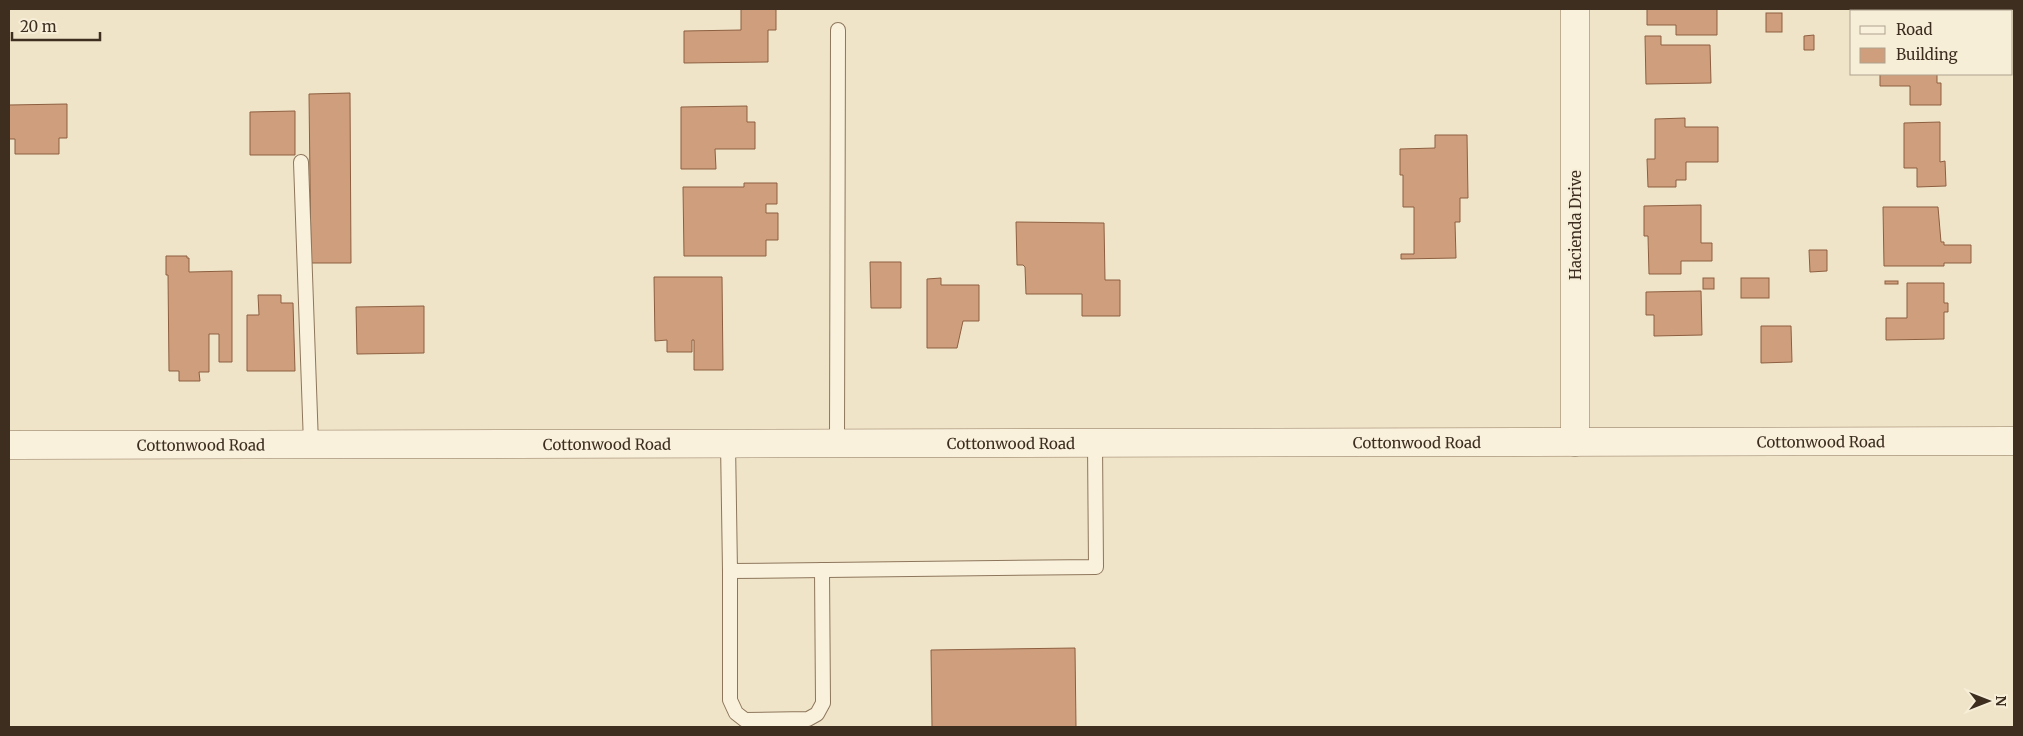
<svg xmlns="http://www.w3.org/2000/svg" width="2023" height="736" viewBox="0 0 2023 736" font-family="Merriweather,serif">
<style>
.building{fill:#cf9f7d;stroke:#8d5f41}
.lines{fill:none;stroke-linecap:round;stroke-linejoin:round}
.service-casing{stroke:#8d765c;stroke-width:16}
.minor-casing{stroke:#8d765c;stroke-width:29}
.tertiary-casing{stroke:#8d765c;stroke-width:29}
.service{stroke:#faf1dc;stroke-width:14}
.minor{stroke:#faf1dc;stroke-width:28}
.tertiary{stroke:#faf1dc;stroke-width:28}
.labels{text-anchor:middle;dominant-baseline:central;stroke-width:4;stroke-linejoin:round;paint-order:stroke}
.street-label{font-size:15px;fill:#3d2e20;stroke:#f7eed8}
</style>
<rect width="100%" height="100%" fill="#f0e4c8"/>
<g class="building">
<polygon points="741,9 776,9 776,30 768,30 768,62 684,63 684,31 741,30"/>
<polygon points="1647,9 1717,9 1717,35 1676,35 1676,25 1647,25"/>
<rect x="1887" y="9" width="58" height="2"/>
<rect x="1766" y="13" width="16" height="19"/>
<polygon points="1814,35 1814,50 1804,50 1804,36"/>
<polygon points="1645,36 1661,36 1661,45 1710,45 1711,83 1646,84"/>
<polygon points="1880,74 1937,74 1937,83 1941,83 1941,105 1910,105 1910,86 1880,86"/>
<polygon points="350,93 351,263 311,263 309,94"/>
<polygon points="67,104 67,138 59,138 59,154 15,154 15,139 9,139 9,105"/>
<polygon points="747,106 747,122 755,122 755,149 715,149 716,169 681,169 681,107"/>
<polygon points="295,111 295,155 250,155 250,112"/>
<polygon points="1685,118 1685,127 1718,127 1718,162 1686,162 1686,180 1676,180 1676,187 1648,187 1647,159 1655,159 1655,119"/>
<polygon points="1940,122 1940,162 1945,161 1946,186 1917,187 1917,168 1904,168 1904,123"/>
<polygon points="1435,135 1467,135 1468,198 1460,198 1460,222 1455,222 1456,258 1401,259 1401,254 1414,254 1414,207 1403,207 1403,175 1400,175 1400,149 1435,148"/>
<polygon points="744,183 777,183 777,204 766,204 766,213 778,213 778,240 766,240 766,256 684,256 683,187 744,187"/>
<polygon points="1701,205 1701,243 1712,243 1712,261 1681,261 1681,274 1649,274 1648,236 1644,236 1644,206"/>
<polygon points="1883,207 1938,207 1941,242 1944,242 1944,245 1971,245 1971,263 1944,263 1944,266 1884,266"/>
<polygon points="1016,222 1104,223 1105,280 1120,280 1120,316 1082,316 1082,294 1026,294 1025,267 1023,265 1017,265"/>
<polygon points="1809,250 1827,250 1827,271 1810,272"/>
<polygon points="166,256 187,256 187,258 189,258 189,272 232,271 232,362 219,362 219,334 209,334 209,372 199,372 200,381 179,381 179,371 169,371 168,275 166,275"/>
<polygon points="870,262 901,262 901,308 871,308"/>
<polygon points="654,277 722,277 723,370 694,370 694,340 692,340 692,352 667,352 667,340 655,341"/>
<polygon points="941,278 941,285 979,285 979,321 963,321 957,348 927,348 927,279"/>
<rect x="1703" y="278" width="11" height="11"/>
<rect x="1741" y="278" width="28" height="20"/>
<rect x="1885" y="281" width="13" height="3"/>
<polygon points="1907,283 1944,283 1944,303 1948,303 1948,312 1944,312 1944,339 1886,340 1886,318 1907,318"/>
<polygon points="1701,291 1702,335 1654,336 1654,315 1646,315 1646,292"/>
<polygon points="258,295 281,295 281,303 293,303 295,371 247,371 247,315 259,315"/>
<polygon points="424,306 424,353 357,354 356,307"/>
<polygon points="1761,326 1791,326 1792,362 1761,363"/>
<polygon points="1075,648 1076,727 932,727 931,650"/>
</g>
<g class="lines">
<g class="service-casing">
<g id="service">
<polyline points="301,162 311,444"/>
<polyline points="728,443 730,571 1096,567 1095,443"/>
<polyline points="837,443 838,30"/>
<polyline points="730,571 730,700 736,713 745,720 808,719 817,714 823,703 822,570"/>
</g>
</g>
<g class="minor-casing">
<polyline id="minor" points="1575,9 1575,442"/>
</g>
<g class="tertiary-casing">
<g id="tertiary">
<path id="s1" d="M 9,445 L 2014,441"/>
</g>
</g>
<use href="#service" class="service"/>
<use href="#minor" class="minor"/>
<use href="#tertiary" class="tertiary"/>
</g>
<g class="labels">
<g class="street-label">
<text transform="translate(1575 225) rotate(-90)">Hacienda Drive</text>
<text stroke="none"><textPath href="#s1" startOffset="1812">Cottonwood Road</textPath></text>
<text stroke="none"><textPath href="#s1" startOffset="1408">Cottonwood Road</textPath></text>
<text stroke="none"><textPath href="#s1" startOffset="1002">Cottonwood Road</textPath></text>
<text stroke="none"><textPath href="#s1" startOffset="192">Cottonwood Road</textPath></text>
<text stroke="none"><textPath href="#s1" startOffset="598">Cottonwood Road</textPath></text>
</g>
</g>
<rect width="2023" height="736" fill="none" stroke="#3d2e20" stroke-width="20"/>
<rect x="1850" y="10" width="162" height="65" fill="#f7eed8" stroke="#ada18e"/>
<rect x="1860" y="26" width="25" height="8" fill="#faf1dc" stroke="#ada18e"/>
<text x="1896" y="35" font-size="15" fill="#3d2e20">Road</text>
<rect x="1860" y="48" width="25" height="15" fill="#cf9f7d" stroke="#ada18e"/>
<text x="1896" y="60" font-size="15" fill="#3d2e20">Building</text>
<g transform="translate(1988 701) rotate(90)" stroke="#f7eed8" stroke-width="4" paint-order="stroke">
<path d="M0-4L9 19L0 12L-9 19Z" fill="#3d2e20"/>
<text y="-8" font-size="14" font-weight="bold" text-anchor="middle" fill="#3d2e20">N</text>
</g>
<path d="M12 32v8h88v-8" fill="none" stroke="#3d2e20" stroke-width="2.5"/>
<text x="20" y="32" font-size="15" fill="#3d2e20" stroke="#f7eed8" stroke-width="4" paint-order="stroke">20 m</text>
</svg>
